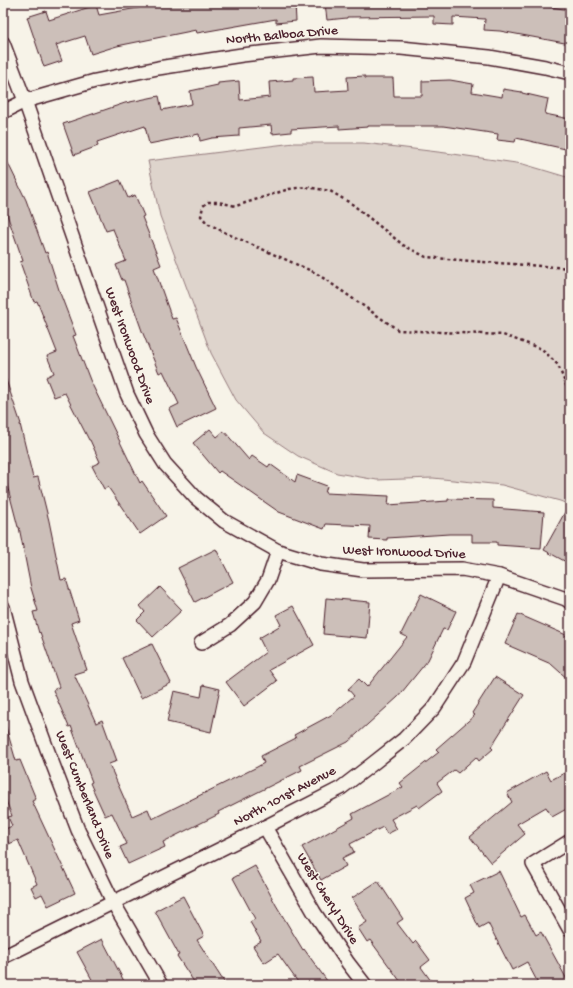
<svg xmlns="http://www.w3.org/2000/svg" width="573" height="988" viewBox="0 0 573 988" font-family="'Gochi Hand',sans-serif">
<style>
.green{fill:#ded4cc;stroke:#947a7c}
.building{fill:#ccbfb9;stroke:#4a1f2b}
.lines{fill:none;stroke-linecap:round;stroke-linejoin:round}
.street-casing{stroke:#4a1f2b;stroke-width:16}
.path{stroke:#4a1f2b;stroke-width:2.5;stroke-dasharray:3 3;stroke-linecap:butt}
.street{stroke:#f7f3e8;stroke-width:13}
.labels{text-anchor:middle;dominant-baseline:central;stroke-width:3;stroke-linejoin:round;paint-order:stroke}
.street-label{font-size:14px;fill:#4a1f2b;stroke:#f7f3e8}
</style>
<rect width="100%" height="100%" fill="#f7f3e8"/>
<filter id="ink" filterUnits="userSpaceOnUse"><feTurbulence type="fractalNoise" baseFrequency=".025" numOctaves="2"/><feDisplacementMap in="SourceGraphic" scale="8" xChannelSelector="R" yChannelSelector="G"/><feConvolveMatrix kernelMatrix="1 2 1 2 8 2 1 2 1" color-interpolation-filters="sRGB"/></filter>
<g filter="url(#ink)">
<polygon class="green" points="294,143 364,143 446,153 523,164 570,178 570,505 560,501 502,485 433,478 377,480 337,473 298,456 264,433 236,400 211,353 160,216 148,161"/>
<g class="building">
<polygon points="165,3 295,3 296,21 276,23 276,19 197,33 196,30 117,46 91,54 85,36 56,45 62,61 44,67 27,17 46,11 49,20 96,5 99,15"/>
<polygon points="325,3 545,3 545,6 570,10 570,44 500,31 484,30 485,19 453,17 453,25 434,24 434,16 347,17 347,18 327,20"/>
<polygon points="365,76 365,78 393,78 394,96 422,96 422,81 450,80 473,84 472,92 502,97 503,89 522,92 522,93 548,99 545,114 570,119 570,150 516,138 515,142 497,140 498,134 443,126 368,126 368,127 339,129 339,126 291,129 291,132 272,134 271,125 239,128 239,136 212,138 200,141 199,134 149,144 145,126 97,142 98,146 74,155 63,124 125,103 159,96 162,110 192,104 190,91 218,85 218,83 239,81 240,100 270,97 269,82 293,80 293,78 313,77 314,92 348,90 347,77"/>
<polygon points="3,153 26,200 45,253 47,252 60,293 76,335 73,336 90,380 140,483 142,481 166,516 140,534 108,487 104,489 92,466 100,462 90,440 89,440 65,393 54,397 46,377 54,373 47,356 57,352 37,301 34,302 20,262 23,261 3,203"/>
<polygon points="120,180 128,198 135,195 144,216 142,217 161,265 154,268 172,319 176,318 196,367 216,408 177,427 169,409 179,404 163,371 159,373 142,331 124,280 122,280 116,265 126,261 113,229 106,231 90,192"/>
<polygon points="3,377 5,377 21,424 20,424 33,478 38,477 49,521 61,580 66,579 79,620 71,623 87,670 74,674 96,723 102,720 117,761 109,764 132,816 148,809 152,819 257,767 264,763 261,756 296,738 294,735 333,714 354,696 348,689 359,679 367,687 407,637 401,634 421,594 456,611 447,630 443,629 428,660 398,697 348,742 300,766 302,770 218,812 219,814 163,842 165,847 128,864 120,847 127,844 112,813 105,816 90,783 92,782 71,726 69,727 53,690 59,687 40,632 39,633 33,612 38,611 31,588 19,527 18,527 5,477 3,478"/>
<polygon points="210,429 217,437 224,431 249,460 252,456 268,467 270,464 295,482 297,475 327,486 325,493 389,496 388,505 448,501 448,499 493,500 493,508 544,512 541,548 497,545 497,542 472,542 472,534 449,534 387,538 387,540 369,539 370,526 326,524 324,529 279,512 220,471 218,473 193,443"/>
<polygon points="570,503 570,564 544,550"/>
<polygon points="216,549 233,582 195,602 178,568"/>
<polygon points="160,587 182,610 153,637 137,620 145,612 140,606"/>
<polygon points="326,598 370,602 367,638 323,634"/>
<polygon points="293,606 314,645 269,670 277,681 244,706 226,682 266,652 259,638 281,625 276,615"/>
<polygon points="518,614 564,634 570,639 570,681 551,664 505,644"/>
<polygon points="152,644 171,683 141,698 122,658"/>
<polygon points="495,677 524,695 491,747 493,749 479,761 476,757 458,773 454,770 437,783 442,791 419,808 417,805 391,819 397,829 387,834 383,827 350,844 354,852 342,858 346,866 321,880 302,847 354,818 352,814 403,787 400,783 439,752 436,749 475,715 472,713"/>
<polygon points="203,685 220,689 211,732 167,722 174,691 201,697"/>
<polygon points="6,727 16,761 20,760 36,799 32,801 75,893 48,906 42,894 36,897 31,887 37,884 18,840 9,844 3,832 3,830 12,826 8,817 12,816 3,793 3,728"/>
<polygon points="570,770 570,807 552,817 546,807 517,824 525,834 491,863 470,837 512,802 507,793 546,771 551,780"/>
<polygon points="255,866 276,905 303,950 304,949 330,985 300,985 278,954 264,963 253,946 261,941 250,922 255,919 233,878"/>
<polygon points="499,871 521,917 525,915 536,935 541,932 570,985 539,985 527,962 512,970 488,923 479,928 465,898 474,893 470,885"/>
<polygon points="378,881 403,919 397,923 413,944 416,941 430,960 421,967 434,985 403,985 370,940 367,942 358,928 367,922 352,898"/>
<polygon points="183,896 204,936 197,940 226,985 196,985 177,956 179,955 155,911"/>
<polygon points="102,939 126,985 95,985 77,952"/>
</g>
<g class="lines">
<g class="street-casing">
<g id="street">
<polyline points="3,43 25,101 127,394 146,434 165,464 196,498 224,521 278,551 321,564 363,570 462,569 499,576 566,599 570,602"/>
<polyline points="3,112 25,101 95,81 158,68 242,55 321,46 401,48 489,57 545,67 570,73"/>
<polyline points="3,607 22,681 47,749 78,830 113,902 161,985"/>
<polyline points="201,643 230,625 255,602 268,580 278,551"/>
<polyline points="265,827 314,912 348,963 365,985"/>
<polyline points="570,841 533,864 570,930"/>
<polyline points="3,957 265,827 341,788 371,765 404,739 434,708 464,662 499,576"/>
</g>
</g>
<polyline class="path" points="570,268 470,261 426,257 403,245 352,204 330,191 306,187 289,189 236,206 218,202 208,202 203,206 201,216 207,223 228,234 316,273 398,330 503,335 542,349 558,365 570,395"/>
<use href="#street" class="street"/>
</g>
</g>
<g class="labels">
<g class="street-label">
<text transform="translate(282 36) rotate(-5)">North Balboa Drive</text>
<text transform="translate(129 346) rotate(70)">West Ironwood Drive</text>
<text transform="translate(404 553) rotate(2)">West Ironwood Drive</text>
<text transform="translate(84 795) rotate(68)">West Cumberland Drive</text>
<text transform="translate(285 797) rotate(-28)">North 101st Avenue</text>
<text transform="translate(327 899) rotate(58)">West Cheryl Drive</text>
</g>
</g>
<rect width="573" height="988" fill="none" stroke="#f7f3e8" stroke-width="16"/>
<rect x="8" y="8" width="557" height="972" fill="none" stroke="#4a1f2b" stroke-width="1.5" filter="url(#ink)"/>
</svg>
